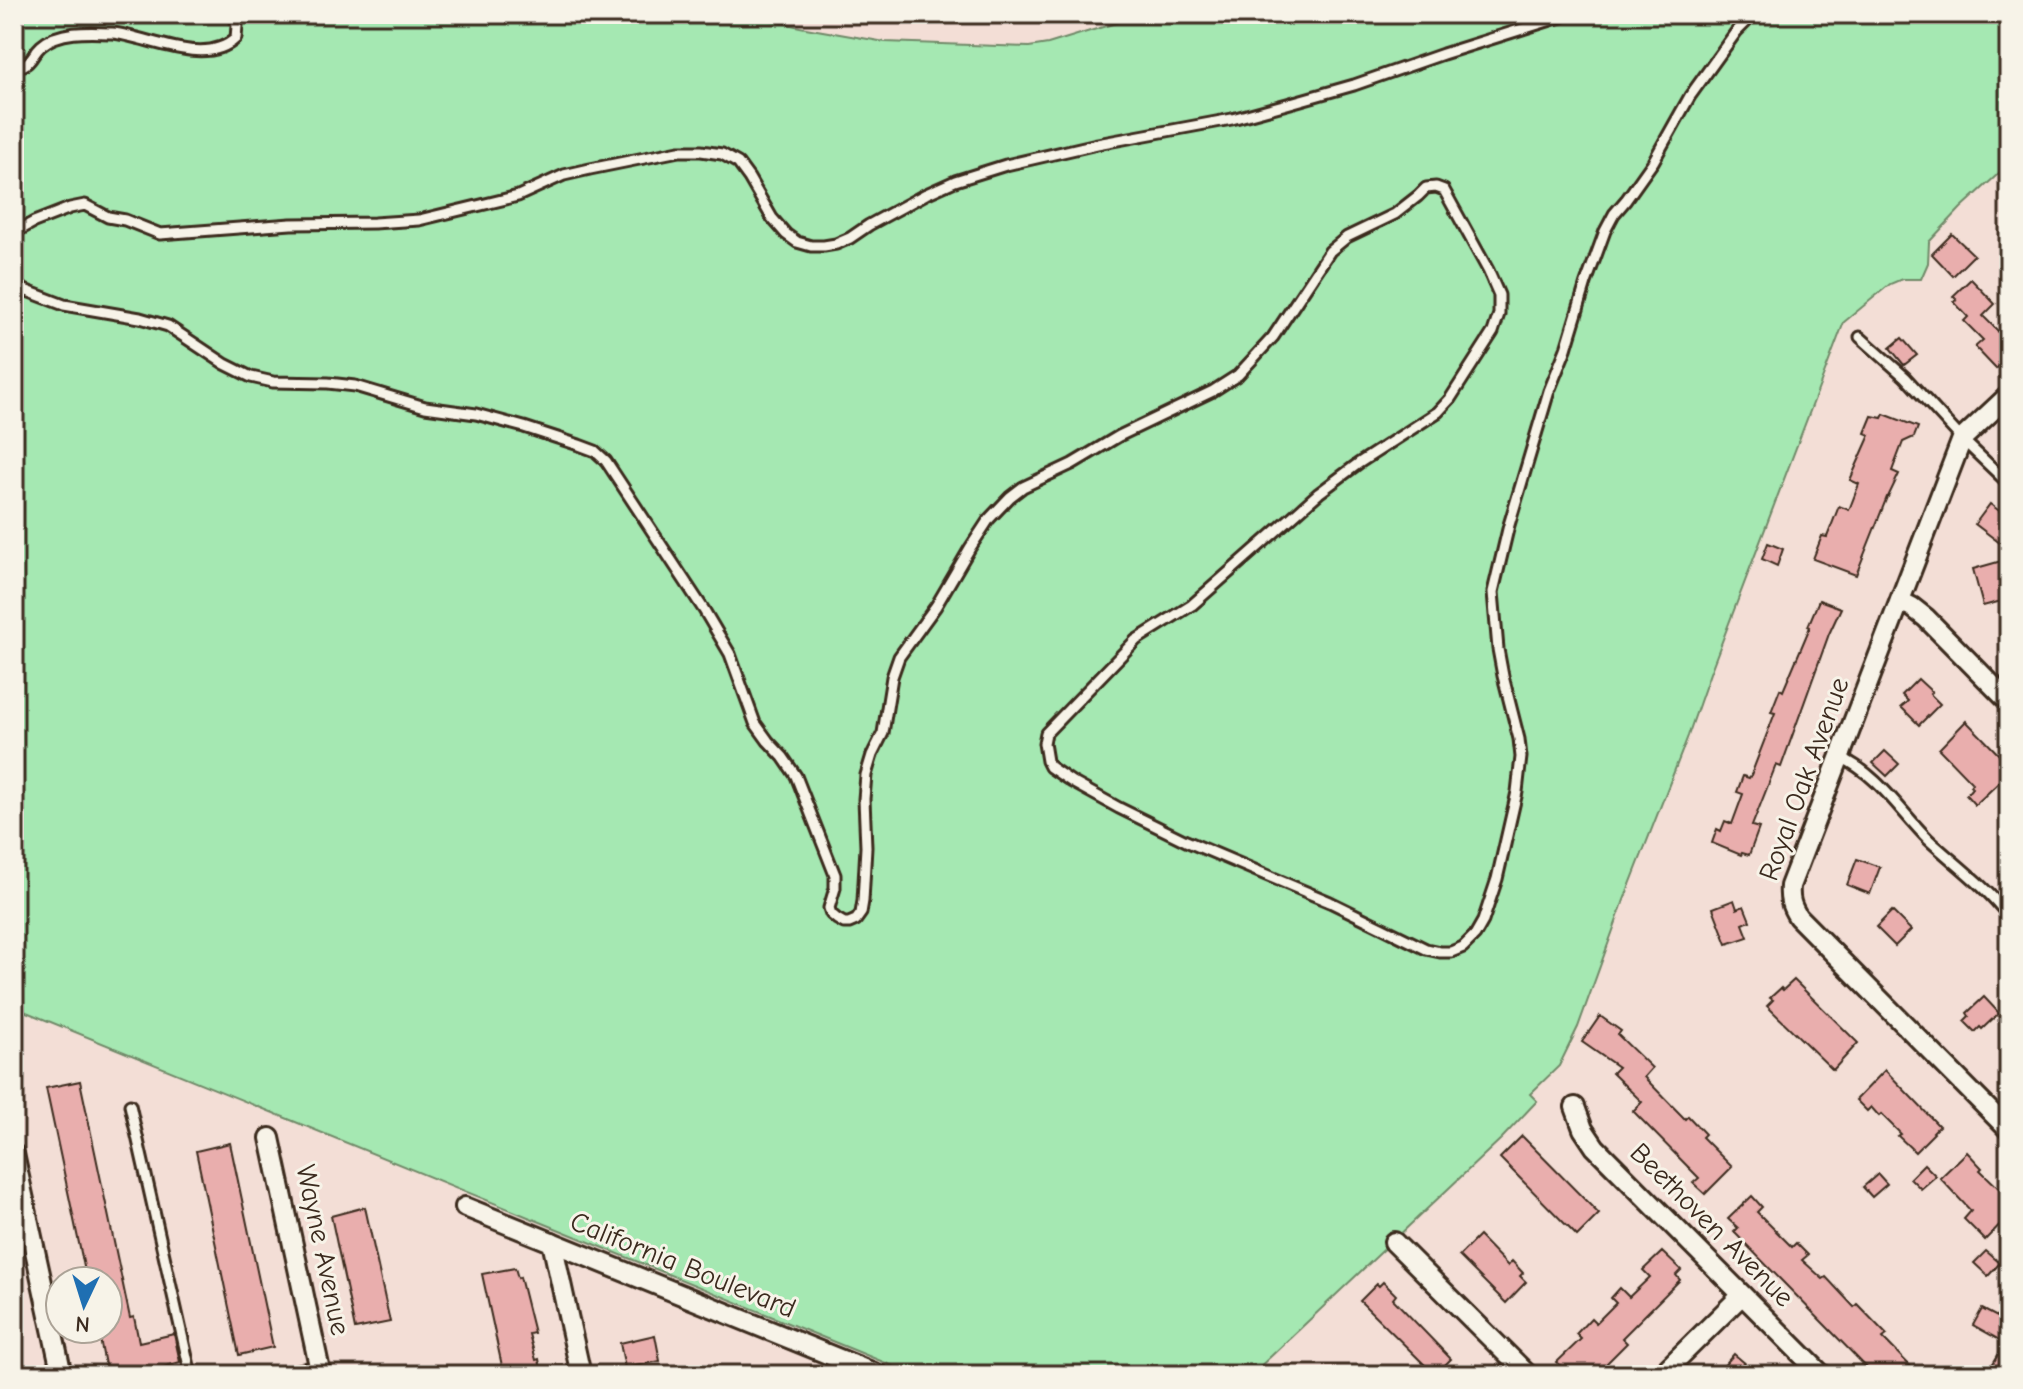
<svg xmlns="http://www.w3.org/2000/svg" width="2023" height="1389" viewBox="0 0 2023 1389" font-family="'Comic Neue',sans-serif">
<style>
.green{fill:#a5e8b2;stroke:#708968;stroke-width:2}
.building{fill:#e9aead;stroke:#3b2a1e;stroke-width:2}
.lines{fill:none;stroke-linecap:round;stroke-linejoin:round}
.service-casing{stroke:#3b2a1e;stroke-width:15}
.minor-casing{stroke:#3b2a1e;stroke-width:24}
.service{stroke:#f7f3e8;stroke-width:9}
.minor{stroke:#f7f3e8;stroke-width:18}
.labels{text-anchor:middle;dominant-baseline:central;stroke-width:6;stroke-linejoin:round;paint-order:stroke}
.street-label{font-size:28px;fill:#3b2a1e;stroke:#f7f3e8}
</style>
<rect width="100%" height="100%" fill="#f3ded6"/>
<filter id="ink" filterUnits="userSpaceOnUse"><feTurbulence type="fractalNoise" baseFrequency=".0125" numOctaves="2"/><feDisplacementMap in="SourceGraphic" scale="16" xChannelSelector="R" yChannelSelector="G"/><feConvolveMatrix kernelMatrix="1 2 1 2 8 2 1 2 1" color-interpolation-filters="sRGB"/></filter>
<g filter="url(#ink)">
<polygon class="green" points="14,14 744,14 800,27 885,42 1029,47 1048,44 1145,14 2006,14 2009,35 2009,164 1961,208 1929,242 1928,263 1921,279 1902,279 1890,284 1844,322 1710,673 1688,736 1624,900 1578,1027 1559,1066 1530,1094 1537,1101 1502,1138 1251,1375 915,1375 14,1007"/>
<g class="building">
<polygon points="1952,234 1974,255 1953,276 1932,254"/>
<polygon points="1971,279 1995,304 1983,316 2009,342 2009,356 1996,369 1975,347 1983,340 1964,321 1968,317 1954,302 1957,300 1953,296"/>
<polygon points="1902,338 1917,355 1904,365 1890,348"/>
<polygon points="1884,414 1918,427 1914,437 1903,442 1892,471 1899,474 1888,497 1887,497 1856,575 1813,559 1822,536 1827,537 1839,506 1849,510 1859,484 1850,480 1870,435 1865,433 1872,416 1882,418"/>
<polygon points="1990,504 2009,518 2009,550 1975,524"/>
<polygon points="1768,543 1783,549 1777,566 1762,559"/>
<polygon points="2005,560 2009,574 2009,599 1983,606 1973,569"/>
<polygon points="1819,600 1841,608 1829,634 1781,767 1776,765 1752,826 1759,828 1749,855 1742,853 1741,855 1712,843 1717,829 1721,831 1725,821 1732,824 1743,794 1737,792 1743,776 1749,778 1751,775 1775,713 1771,712 1780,689 1783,691 1810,627 1808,626"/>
<polygon points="1918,679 1932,692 1930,694 1940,704 1919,725 1901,707 1908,701 1902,695"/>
<polygon points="1966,721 2009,765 2009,773 1975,805 1966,795 1972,788 1970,786 1972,783 1939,749"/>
<polygon points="1885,751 1899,764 1887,776 1873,763"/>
<polygon points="1857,859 1880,867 1870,894 1847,885"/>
<polygon points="1734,900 1737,909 1744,906 1750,921 1743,924 1748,937 1727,944 1713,908"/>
<polygon points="1892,911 1911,930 1895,946 1876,927"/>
<polygon points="1794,980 1858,1043 1833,1070 1767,1006 1773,1000 1770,998 1781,988 1783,990"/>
<polygon points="1984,997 1999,1013 1982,1029 1980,1027 1975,1032 1964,1021 1969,1016 1967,1013"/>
<polygon points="1600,1016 1621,1031 1618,1035 1652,1068 1644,1077 1685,1119 1688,1116 1705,1134 1702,1137 1732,1167 1705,1194 1693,1183 1699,1178 1633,1111 1642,1102 1612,1073 1618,1067 1582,1042"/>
<polygon points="1885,1070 1939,1126 1933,1132 1934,1133 1915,1152 1898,1136 1901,1134 1881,1114 1879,1116 1871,1107 1867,1111 1856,1100"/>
<polygon points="80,1081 130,1318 134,1317 139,1342 174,1334 180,1362 144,1373 107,1375 98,1329 108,1329 108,1281 87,1281 46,1088"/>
<polygon points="1522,1136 1599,1214 1577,1236 1500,1158"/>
<polygon points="230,1143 273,1347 239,1355 196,1151"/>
<polygon points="1967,1152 1982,1168 1980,1170 2009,1198 2009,1215 1985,1240 1964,1219 1971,1211 1940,1178"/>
<polygon points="1924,1164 1936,1176 1921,1189 1910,1178"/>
<polygon points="1878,1174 1887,1184 1872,1197 1863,1187"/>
<polygon points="1752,1196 1762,1207 1757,1212 1792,1247 1796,1243 1808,1255 1802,1260 1823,1279 1826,1277 1854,1307 1857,1304 1887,1335 1883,1338 1919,1375 1874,1375 1734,1232 1738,1228 1728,1219"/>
<polygon points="365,1207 390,1322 355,1329 331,1216"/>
<polygon points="1479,1236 1508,1266 1512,1261 1523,1273 1520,1276 1526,1282 1506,1303 1459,1256"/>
<polygon points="1986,1251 2000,1263 1988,1276 1974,1263"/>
<polygon points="1662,1252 1681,1270 1676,1275 1680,1280 1622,1338 1627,1343 1595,1375 1555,1375 1563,1368 1557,1362 1581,1339 1576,1334 1591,1318 1596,1323 1616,1303 1611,1298 1620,1288 1629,1297 1650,1277 1643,1270"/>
<polygon points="515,1268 518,1278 520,1277 534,1333 529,1334 536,1360 539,1359 542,1375 504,1375 482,1274"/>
<polygon points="1383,1282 1396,1295 1393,1299 1451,1359 1435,1375 1360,1301 1377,1284 1379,1286"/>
<polygon points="1982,1309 2009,1323 2009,1375 2005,1375 1991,1367 2005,1343 1973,1325"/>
<polygon points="655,1335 660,1361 625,1368 620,1343"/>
<polygon points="1734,1354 1759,1375 1716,1375"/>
</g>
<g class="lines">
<g class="service-casing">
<g id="service">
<path d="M 14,68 C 33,65 30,56 41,46 C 59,30 90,32 112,33 C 148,36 205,68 236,38 L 237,26 L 234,14"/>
<polyline points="14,233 34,222 70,208 85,205 108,217 125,220 160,234 291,224 374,223 419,220 518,196 564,175 590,169 679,151 701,151 722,154 738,163 749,178 772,218 786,234 797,242 811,246 824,246 836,244 850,238 869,225 926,194 955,181 1006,165 1097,144 1232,119 1287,104 1354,85 1443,54 1570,14"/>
<polyline points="14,286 64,305 140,318 168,326 225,364 251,377 273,382 328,383 355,386 425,407 476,414 524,427 579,445 595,451 606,461 704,610 730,654 755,723 768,741 783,757 796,776 835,875 835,888 829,908 831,914 837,919 844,923 849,923 856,920 861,913 863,901 866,847 864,799 866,775 872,755 883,733 892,677 899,657 936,606 970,548 989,519 1010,497 1023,487 1072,464 1119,436 1213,391 1238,375 1273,337 1330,251 1347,237 1395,214 1418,196 1426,188 1436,187 1444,190 1488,270 1499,295 1499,314 1493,332 1450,399 1438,412 1359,463 1319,493 1192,605 1136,640 1046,733 1044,743 1047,761 1050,767 1072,782 1119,808 1186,841 1330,902 1426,949 1440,952 1451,952 1463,947 1475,935 1483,921 1497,879 1517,792 1521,757 1519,739 1503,676 1498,649 1493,592 1509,525 1549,391 1566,349 1586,283 1605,231 1614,214 1626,200 1653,162 1690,96 1736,32 1754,14"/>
<polyline points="1860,337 1905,377 1962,439 2009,484"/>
<path d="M 1840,757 C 1879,775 1899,810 1929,840 C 1956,865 1987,887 2009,917"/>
<polyline points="130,1105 191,1375"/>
</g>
</g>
<g class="minor-casing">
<g id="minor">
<path d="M 2009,395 L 1962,439 L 1790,886 C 1789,899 1791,906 1798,917 L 2009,1130"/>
<polyline points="1900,601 1912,607 1926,618 2009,702"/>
<polyline points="1575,1107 1583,1129 1595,1147 1822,1375"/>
<polyline points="270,1138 321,1375"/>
<polyline points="14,1154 62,1375"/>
<polyline points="465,1207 879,1375"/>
<polyline points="552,1242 581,1375"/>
<polyline points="1394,1242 1528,1375"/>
<polyline points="297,1375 320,1370"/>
<polyline points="1661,1375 1742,1295"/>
</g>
</g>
<use href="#service" class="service"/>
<use href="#minor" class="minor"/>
</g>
</g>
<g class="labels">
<g class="street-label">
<text transform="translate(1804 779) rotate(-70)">Royal Oak Avenue</text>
<text transform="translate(1712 1225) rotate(45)">Beethoven Avenue</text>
<text transform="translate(323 1250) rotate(78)">Wayne Avenue</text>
<text transform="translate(683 1265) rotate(22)">California Boulevard</text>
</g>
</g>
<rect width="2023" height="1389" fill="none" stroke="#f7f3e8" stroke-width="48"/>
<rect x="24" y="24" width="1975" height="1341" fill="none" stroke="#3b2a1e" stroke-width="3" filter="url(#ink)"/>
<g transform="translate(84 1305) rotate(184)"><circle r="38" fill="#f7f3e8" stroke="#aca397" stroke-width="2"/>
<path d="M0-6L14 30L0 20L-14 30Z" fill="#1f6fb2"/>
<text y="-12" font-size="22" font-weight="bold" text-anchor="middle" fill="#3b2a1e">N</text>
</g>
</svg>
